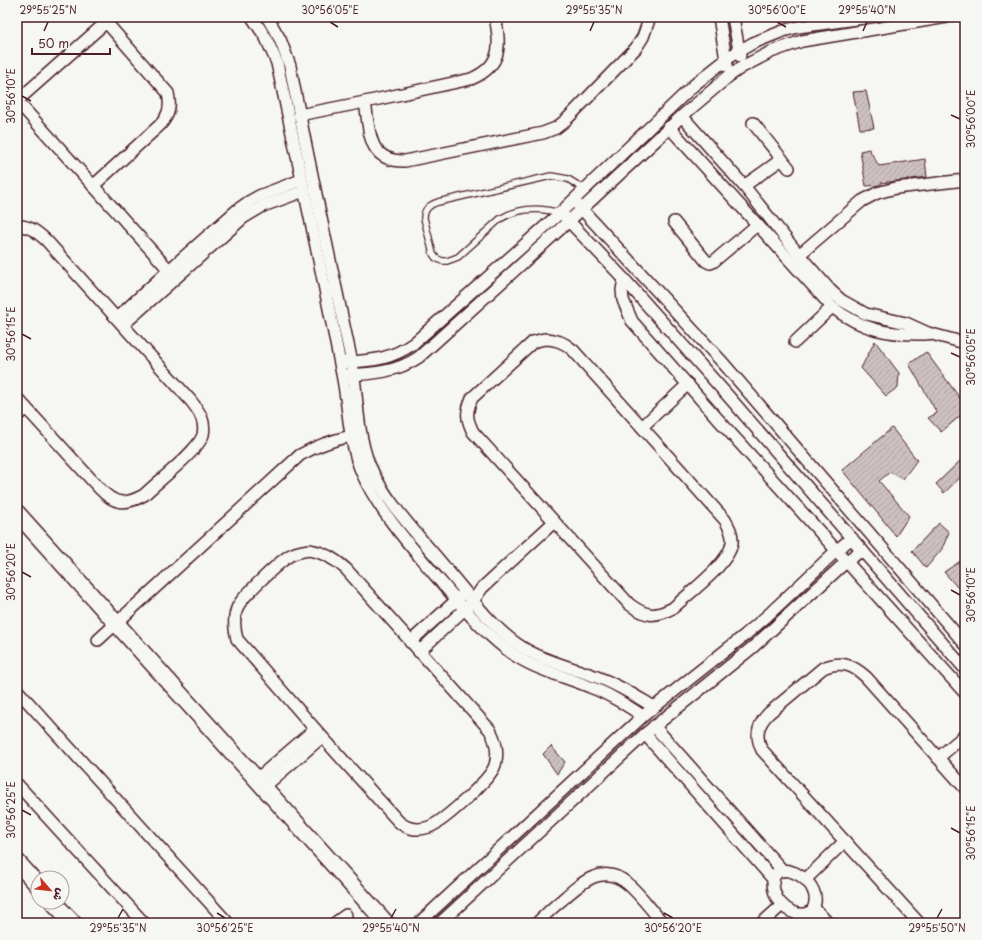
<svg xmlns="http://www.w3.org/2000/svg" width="982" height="940" viewBox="0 0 982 940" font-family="'Playpen Sans','Playpen Sans Arabic',sans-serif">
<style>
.building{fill:url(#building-hatch);stroke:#4a1f2b}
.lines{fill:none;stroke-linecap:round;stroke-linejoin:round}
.lane-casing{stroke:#4a1f2b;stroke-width:8}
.street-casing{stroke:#4a1f2b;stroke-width:14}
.secondary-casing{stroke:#4a1f2b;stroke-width:19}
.lane{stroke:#f6f6f2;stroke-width:5.5}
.street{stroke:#f6f6f2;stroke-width:11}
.secondary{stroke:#f6f6f2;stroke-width:16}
.ticks{fill:none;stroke:#4a1f2b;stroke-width:1.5}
.neatline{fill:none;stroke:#4a1f2b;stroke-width:1.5}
.ticks-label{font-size:10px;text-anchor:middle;fill:#4a1f2b}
</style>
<defs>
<pattern id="building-hatch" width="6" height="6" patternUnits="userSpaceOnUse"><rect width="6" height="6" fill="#ccc1c0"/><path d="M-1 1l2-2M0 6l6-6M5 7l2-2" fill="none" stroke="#b1a5a5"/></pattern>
</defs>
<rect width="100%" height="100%" fill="#f6f6f2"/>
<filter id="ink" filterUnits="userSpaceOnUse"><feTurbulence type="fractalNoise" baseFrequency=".025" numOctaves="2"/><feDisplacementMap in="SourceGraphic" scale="8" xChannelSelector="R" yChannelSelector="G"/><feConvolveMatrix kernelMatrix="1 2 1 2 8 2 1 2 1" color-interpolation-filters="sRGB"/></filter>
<g filter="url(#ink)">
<g class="building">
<polygon points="866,91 874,128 860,129 853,92"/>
<polygon points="869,149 879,166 925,159 927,177 881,183 881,185 866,186 860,151"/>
<polygon points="875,341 899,373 898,387 886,396 861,368"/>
<polygon points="926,352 965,405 965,412 941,432 928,418 937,413 909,364"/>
<polygon points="892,428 917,460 903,479 890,472 879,481 909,516 896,536 842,470"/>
<polygon points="965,456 965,473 944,493 936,484"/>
<polygon points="939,523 949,532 942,549 926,568 912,551"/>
<polygon points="965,558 965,583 958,588 944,572"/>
<polygon points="551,746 565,762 557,774 543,754"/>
</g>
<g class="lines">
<g class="lane-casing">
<path id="lane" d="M 560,213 C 539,207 518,208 500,219 L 458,257 L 447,261 L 442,261 L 436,258 L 433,254 L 424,218 C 424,209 429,205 438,202 L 551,176 L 568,179 L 584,189"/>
</g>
<g class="street-casing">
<g id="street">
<path d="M 252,17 L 266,38 L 277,63 C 299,167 322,270 342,374 C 349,407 348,441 362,473 C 379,511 407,542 434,574 C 457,600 479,628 506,649 C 531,669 561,675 590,687 C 609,694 626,705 643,716"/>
<path d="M 267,17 L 280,39 L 290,66 C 309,164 330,261 351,358 C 358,393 356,430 369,464 C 384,500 419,536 444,566 C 465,591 491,626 517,644 C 543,662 573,667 602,679 C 620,686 637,697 654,707"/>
<polyline points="719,17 727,66"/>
<polyline points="733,17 740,56"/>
<polyline points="17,101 169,270"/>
<polyline points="17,101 112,17"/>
<path d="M 365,102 C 370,131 367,162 405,161 L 543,133 L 556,128 L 566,120 L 636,48 L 643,37 L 650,17"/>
<path d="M 299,115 L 365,102 L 471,79 C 502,66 501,45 495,17"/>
<polyline points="682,116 744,186 799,255 830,290 841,300 866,314 906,323 928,333 965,343"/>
<polyline points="753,123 789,168"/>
<path d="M 669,127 L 832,307 C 862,330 888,335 926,334"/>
<path d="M 93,186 L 160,125 C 169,115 171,107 168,93 L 106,22"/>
<polyline points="744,186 782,159"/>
<polyline points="578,205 724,364 965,644"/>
<polyline points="565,217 624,279 729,397 965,669"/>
<polyline points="674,222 706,261 710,263 713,262 757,225"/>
<path d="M 17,226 C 29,225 37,232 46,240 L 191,401 C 199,411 206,421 203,435 C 198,451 157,482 144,495 C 124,506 114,504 99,488 L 17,398"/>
<polyline points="799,255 862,201 877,193 896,188 965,180"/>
<polyline points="624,279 622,290 623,300 632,321 717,418 965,693"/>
<polyline points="117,318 169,270 237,210 250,201 259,196 301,180"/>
<polyline points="123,325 243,218 263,206 304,191"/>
<path d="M 544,339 C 556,339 564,342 573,350 L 725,520 C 729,527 733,534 732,543 C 729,564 689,593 673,608 C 654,618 645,616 629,604 L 473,432 C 466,418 466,412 472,398 L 533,342 Z"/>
<polyline points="795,342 832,307"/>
<path d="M 346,362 C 373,361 392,359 414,343 L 560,213 L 694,85 L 732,55 L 753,43 L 783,31 L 798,27 L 871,17"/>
<path d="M 347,375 C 373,374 397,372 419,357 L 569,221 L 682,116 L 729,76 L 742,67 L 771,52 L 802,41 L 947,17"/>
<polyline points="17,416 26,408"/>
<polyline points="642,427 688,384"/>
<path d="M 309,550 C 324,552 335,559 346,569 L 490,730 C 496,741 499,752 495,765 C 491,779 443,822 429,827 C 418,831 406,829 398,821 L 315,729 L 237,639 C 234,628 233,617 238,606 C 244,595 278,563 289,556 C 295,552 302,551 309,550 Z"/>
<path d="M 98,640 L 300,455 C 316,446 333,440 351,436"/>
<polyline points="410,642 462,595"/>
<polyline points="419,652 473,601 482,588 554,522"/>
<polyline points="17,690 228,923"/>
<polyline points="654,726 783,871"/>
<polyline points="645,734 773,879"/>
<polyline points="938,758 965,735"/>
<polyline points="257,779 315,729"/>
<polyline points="17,784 144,923"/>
<polyline points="264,787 322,737"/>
<polyline points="806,879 845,841"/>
<polyline points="814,908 828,923"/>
<path d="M 805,914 L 812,911 C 829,882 774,854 773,882 C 773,888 775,895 778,900 C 783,907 790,912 798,914 C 800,914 802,914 804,914 C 807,915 810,920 812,923"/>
<polyline points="335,923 346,915"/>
<polyline points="419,923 643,716 745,635 767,616 837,550 852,538"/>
<polyline points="440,923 645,734 753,647 847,561 862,550"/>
<path d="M 537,923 C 545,915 553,907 562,900 C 581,883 603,862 628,884 C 641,895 651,910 663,923"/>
<polyline points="762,923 782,905"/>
<path d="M 919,923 L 762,750 C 755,736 757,725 769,713 L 823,668 C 841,661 852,664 866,677 L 965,788"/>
</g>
</g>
<g class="secondary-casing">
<g id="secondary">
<polyline points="17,513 386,923"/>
<polyline points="17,862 38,885"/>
<polyline points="53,902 73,923"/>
</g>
</g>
<use href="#lane" class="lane"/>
<use href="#street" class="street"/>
<use href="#secondary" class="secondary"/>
</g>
</g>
<path class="ticks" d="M 330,22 L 338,27M 777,22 L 786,27M 44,31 L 48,22M 590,31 L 594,22M 863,31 L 867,22M 22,96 L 31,101M 951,115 L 960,119M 22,334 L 31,339M 951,353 L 960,357M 22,572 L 31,577M 951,590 L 960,595M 22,810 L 31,815M 951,828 L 960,833M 217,913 L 225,918M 664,913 L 673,918M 118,918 L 123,909M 391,918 L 396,909M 937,918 L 942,909"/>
<rect width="982" height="940" fill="none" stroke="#f6f6f2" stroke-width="44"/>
<g transform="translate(50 890) rotate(118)"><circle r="19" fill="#f6f6f2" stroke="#b1a0a2"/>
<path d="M0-3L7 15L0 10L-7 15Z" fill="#c8321e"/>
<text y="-6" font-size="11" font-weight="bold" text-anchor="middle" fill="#4a1f2b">ش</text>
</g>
<path d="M32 48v6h78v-6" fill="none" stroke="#4a1f2b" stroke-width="2"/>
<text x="38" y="48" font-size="12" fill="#4a1f2b" stroke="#f6f6f2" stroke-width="3" paint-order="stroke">50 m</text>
<rect x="22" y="22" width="938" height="896" class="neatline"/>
<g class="ticks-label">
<text x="48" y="14">29°55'25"N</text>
<text x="330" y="14">30°56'05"E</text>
<text x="594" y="14">29°55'35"N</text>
<text x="777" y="14">30°56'00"E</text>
<text x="867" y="14">29°55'40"N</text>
<text transform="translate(11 96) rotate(-90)" y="4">30°56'10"E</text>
<text transform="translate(971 119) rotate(-90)" y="4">30°56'00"E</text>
<text transform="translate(11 334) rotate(-90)" y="4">30°56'15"E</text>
<text transform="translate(971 357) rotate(-90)" y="4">30°56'05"E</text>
<text transform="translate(11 572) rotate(-90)" y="4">30°56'20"E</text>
<text transform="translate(971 595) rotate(-90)" y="4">30°56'10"E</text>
<text transform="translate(11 810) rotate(-90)" y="4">30°56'25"E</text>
<text transform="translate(971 833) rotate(-90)" y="4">30°56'15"E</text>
<text x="118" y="932">29°55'35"N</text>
<text x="225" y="932">30°56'25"E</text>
<text x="391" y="932">29°55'40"N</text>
<text x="673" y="932">30°56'20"E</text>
<text x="937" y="932">29°55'50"N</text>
</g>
</svg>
